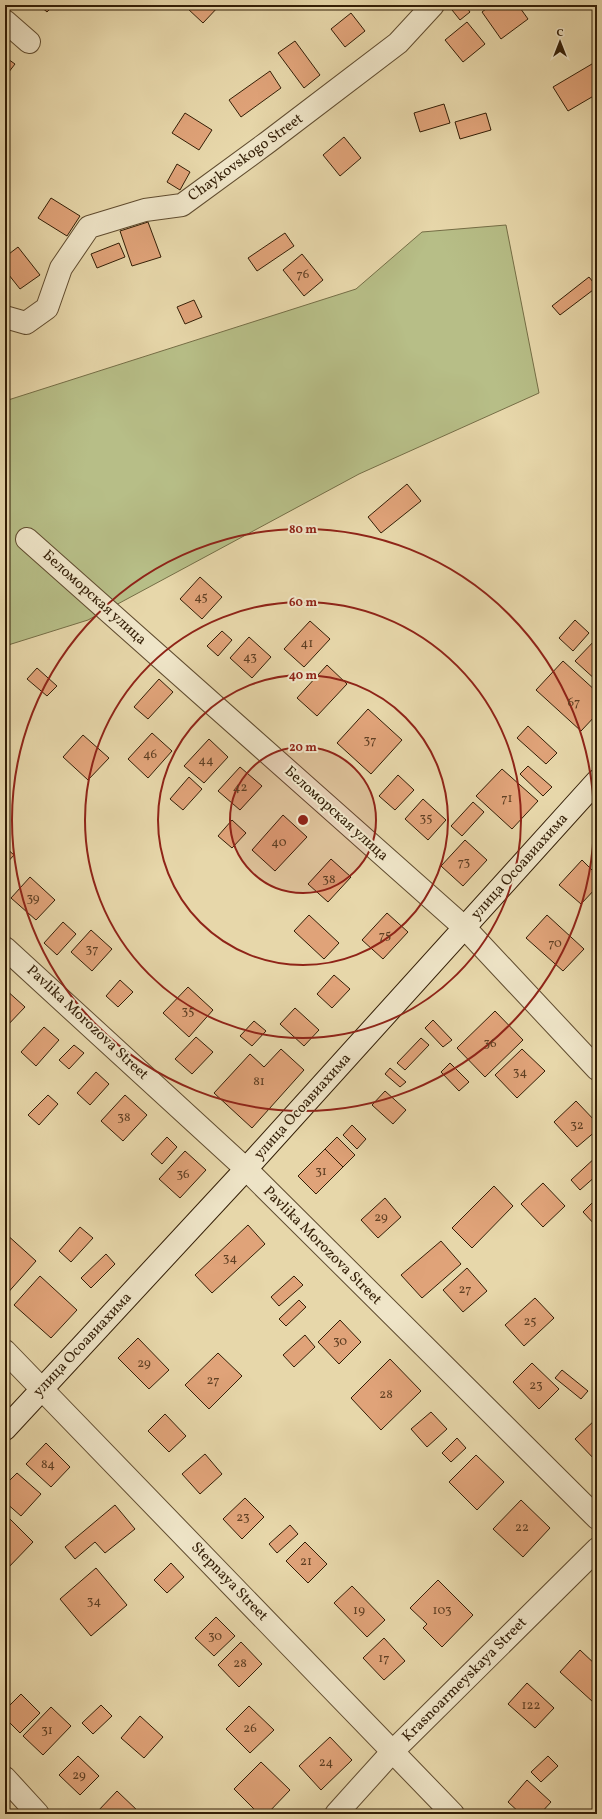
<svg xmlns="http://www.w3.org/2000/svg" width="602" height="1819" viewBox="0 0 602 1819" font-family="Vollkorn,serif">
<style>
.green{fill:#b7be87;stroke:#756e46}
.building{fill:#e0a379;stroke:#331e06}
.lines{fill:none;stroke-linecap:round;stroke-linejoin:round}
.street-casing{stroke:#604c2f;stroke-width:24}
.secondary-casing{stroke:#331e06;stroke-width:24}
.street{stroke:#efe5c8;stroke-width:22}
.secondary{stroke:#efe5c8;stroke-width:22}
.ring{fill:none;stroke:#8f2418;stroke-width:2}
.labels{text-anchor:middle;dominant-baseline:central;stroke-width:4;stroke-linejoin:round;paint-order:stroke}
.number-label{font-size:13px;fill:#5e3f23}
.street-label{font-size:15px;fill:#331e06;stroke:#efe5c8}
.centre{fill:#8f2418;stroke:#efe5c8;stroke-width:2}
.ring-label{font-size:12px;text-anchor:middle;font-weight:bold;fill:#8f2418;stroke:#efe5c8;stroke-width:4;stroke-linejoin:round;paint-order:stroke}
</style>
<rect width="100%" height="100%" fill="#e7d7aa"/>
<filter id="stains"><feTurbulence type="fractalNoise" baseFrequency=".005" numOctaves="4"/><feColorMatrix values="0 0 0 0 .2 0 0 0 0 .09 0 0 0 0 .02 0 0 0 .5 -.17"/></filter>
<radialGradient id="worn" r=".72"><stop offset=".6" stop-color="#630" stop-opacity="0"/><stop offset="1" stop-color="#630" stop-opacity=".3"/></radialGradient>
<polygon class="green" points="506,225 539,393 359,474 88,620 5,646 5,401 356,289 422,232"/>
<g class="building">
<polygon points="39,5 54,5 47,12"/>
<polygon points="190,5 220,5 203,23 187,8"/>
<polygon points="448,5 465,5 470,12 460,20"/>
<polygon points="491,5 518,5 528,19 501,39 482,12"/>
<polygon points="351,13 365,31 345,47 331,29"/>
<polygon points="467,22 485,44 463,62 445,40"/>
<polygon points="295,41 320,75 304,88 278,53"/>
<polygon points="5,57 15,64 5,77"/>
<polygon points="597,61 597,94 568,111 553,87"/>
<polygon points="270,71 281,88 241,117 229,100"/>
<polygon points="444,104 450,123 420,132 414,113"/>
<polygon points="185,113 212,130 199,150 172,133"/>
<polygon points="486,113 491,130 460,139 455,122"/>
<polygon points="344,137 361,158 340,176 323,155"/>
<polygon points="177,164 190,172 180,190 167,182"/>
<polygon points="51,198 80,216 67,236 38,218"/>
<polygon points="148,222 161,257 132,266 120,231"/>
<polygon points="285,233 294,246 257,271 248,258"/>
<polygon points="119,243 125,257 97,268 91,254"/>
<polygon points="18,247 40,275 20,289 5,270 5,257"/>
<polygon points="302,254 323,280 304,296 283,270"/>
<polygon points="589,277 597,287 560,315 552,306"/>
<polygon points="194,300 202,317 185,324 177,307"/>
<polygon points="407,484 421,501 381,533 368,517"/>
<polygon points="200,577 222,597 202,619 180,599"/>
<polygon points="575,620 589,633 573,651 559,638"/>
<polygon points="310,621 330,639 304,667 284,649"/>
<polygon points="222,631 232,640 218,656 207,646"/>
<polygon points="249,637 271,657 252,678 230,658"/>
<polygon points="597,638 597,681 575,661"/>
<polygon points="563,661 597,692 597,714 581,731 536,690"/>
<polygon points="327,665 347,684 317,716 297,698"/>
<polygon points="37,668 57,686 47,696 27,679"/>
<polygon points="159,679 173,692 148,719 134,707"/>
<polygon points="368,709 402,740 371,774 337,743"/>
<polygon points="528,726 557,753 546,764 517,738"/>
<polygon points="152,733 172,751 148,778 128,759"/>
<polygon points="83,735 109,758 88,780 63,757"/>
<polygon points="209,739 228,757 204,783 184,766"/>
<polygon points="528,766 552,787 543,796 520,774"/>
<polygon points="240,767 262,786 240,810 218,791"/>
<polygon points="502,769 538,801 512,829 476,796"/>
<polygon points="398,775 414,790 395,810 379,796"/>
<polygon points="189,777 202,789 183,810 170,799"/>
<polygon points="423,799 446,820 428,840 405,819"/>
<polygon points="473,802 484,812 462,836 451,826"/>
<polygon points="283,815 307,837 275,871 252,850"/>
<polygon points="232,820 246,833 232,848 218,836"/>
<polygon points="465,840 487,860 463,886 441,866"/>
<polygon points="5,847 14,855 5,865"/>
<polygon points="331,859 351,877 328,902 308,884"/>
<polygon points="582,860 597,875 597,887 581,904 559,885"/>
<polygon points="30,877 55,900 36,920 11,898"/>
<polygon points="387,913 408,932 383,959 362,940"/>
<polygon points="309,915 339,943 324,959 294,931"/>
<polygon points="547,915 584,949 563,971 526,938"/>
<polygon points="63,922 76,934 57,955 44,943"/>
<polygon points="91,930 112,949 92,971 71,952"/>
<polygon points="334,975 350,989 332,1008 317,994"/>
<polygon points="120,980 133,992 118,1007 106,996"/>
<polygon points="188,987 213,1010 189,1037 163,1013"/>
<polygon points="5,989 25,1007 5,1028"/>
<polygon points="295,1008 319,1030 304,1046 280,1024"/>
<polygon points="495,1011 523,1040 485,1077 457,1048"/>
<polygon points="433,1020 452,1040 443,1047 425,1028"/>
<polygon points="254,1021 266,1031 252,1046 240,1036"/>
<polygon points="44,1027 59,1040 36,1066 21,1052"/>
<polygon points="196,1037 213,1052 192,1074 175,1059"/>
<polygon points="421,1038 429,1045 405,1070 397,1063"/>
<polygon points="74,1045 84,1053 69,1069 59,1060"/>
<polygon points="281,1049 304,1070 252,1128 214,1093 250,1054 264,1067"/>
<polygon points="522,1049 545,1071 517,1098 495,1075"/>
<polygon points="450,1063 469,1082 459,1091 441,1072"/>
<polygon points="390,1068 406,1082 400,1087 385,1074"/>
<polygon points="96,1072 109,1084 90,1105 77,1093"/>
<polygon points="385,1091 406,1110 393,1124 372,1105"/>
<polygon points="48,1095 58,1104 39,1125 28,1115"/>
<polygon points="125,1095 147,1115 123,1141 101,1121"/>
<polygon points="576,1101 597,1123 597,1130 577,1147 554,1122"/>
<polygon points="352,1125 366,1139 357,1149 343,1135"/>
<polygon points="167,1137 177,1147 162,1164 151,1154"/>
<polygon points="337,1137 355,1155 343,1167 325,1149"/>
<polygon points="325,1149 343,1167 316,1194 298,1176"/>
<polygon points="185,1151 206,1170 180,1198 159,1179"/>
<polygon points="597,1156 597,1175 580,1190 571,1180"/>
<polygon points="543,1183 565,1206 543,1227 521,1204"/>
<polygon points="494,1186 513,1206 472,1248 452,1228"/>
<polygon points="385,1198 401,1217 378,1238 361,1220"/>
<polygon points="597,1198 597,1227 583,1212"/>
<polygon points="248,1225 265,1244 212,1293 195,1275"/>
<polygon points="80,1227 93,1238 71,1262 59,1251"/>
<polygon points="5,1233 36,1261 5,1296"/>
<polygon points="441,1241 461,1264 422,1298 401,1275"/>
<polygon points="106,1254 115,1264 91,1288 81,1278"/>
<polygon points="467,1268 487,1291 463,1312 443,1290"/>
<polygon points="40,1276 77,1310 51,1338 14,1305"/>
<polygon points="294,1276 303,1285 279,1306 271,1297"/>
<polygon points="535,1298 554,1318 524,1346 505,1325"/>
<polygon points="299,1300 306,1307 286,1326 279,1319"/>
<polygon points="340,1320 361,1342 339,1364 318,1342"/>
<polygon points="305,1335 315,1347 294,1367 283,1355"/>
<polygon points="138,1338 169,1370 149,1389 118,1358"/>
<polygon points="218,1353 242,1376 209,1409 185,1385"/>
<polygon points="390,1359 421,1391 381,1430 351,1398"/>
<polygon points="532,1363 559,1389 539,1409 513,1382"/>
<polygon points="562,1370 588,1391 581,1399 555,1378"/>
<polygon points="431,1412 447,1429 427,1447 411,1429"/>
<polygon points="165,1414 186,1436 169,1452 148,1431"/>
<polygon points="597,1418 597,1462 575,1439"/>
<polygon points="457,1438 466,1448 451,1462 442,1453"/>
<polygon points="46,1443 70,1467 51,1487 26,1464"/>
<polygon points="205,1454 222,1474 200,1494 182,1474"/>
<polygon points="476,1455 504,1482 477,1510 449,1482"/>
<polygon points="17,1473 41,1494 21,1516 5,1502 5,1485"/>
<polygon points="245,1498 264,1517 242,1539 223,1519"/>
<polygon points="521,1500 550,1528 523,1557 493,1529"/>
<polygon points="115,1505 135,1529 105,1553 95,1542 75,1559 65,1547"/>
<polygon points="5,1514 33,1542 6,1570 5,1569"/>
<polygon points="290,1525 298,1534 277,1553 269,1544"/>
<polygon points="305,1542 327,1564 308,1583 286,1561"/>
<polygon points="171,1563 184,1577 167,1593 154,1580"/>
<polygon points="96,1568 127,1605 91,1636 60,1599"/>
<polygon points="438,1580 473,1615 442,1647 423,1628 427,1624 410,1608"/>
<polygon points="352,1586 385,1620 367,1637 334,1603"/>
<polygon points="216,1617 235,1636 214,1656 195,1638"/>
<polygon points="384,1638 405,1661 384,1680 363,1658"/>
<polygon points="241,1642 262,1664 239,1687 218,1665"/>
<polygon points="580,1650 597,1666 597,1698 593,1702 560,1672"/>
<polygon points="527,1683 554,1708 535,1728 508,1704"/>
<polygon points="21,1694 40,1713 20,1733 5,1718 5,1710"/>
<polygon points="101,1705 112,1716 93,1734 82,1723"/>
<polygon points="249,1706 274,1730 250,1753 226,1729"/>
<polygon points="51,1707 71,1726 43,1755 23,1736"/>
<polygon points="140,1716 163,1737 144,1758 121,1738"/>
<polygon points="330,1737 352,1760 321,1790 299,1766"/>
<polygon points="78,1756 99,1776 80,1795 59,1775"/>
<polygon points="548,1756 558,1766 541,1782 531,1772"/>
<polygon points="261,1762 290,1790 267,1814 259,1814 234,1789"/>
<polygon points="527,1780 551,1802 540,1814 521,1814 508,1802"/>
<polygon points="117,1791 139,1812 137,1814 99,1814 97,1812"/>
</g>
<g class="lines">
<g class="street-casing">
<g id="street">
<polyline points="5,21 29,42"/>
<polyline points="5,317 26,323 47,308 61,268 89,227 145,210 182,205 268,142 398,43 433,5"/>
<polyline points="27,539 465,928 597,1069"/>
<polyline points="5,948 246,1169 597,1518"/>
<polyline points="5,1351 453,1814"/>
<polyline points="5,1778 38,1814"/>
<polyline points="336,1814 392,1752 597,1549"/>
</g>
</g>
<g class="secondary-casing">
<polyline id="secondary" points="5,1429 246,1169 597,781"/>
</g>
<use href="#street" class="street"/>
<use href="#secondary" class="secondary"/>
</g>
<circle cx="303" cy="820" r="73" fill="#8f2418" fill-opacity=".12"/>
<g class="ring">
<circle cx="303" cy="820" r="73"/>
<circle cx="303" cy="820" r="145"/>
<circle cx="303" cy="820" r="218"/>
<circle cx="303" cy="820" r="291"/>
</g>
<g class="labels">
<g class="number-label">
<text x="303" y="275">76</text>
<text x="201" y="598">45</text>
<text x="307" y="644">41</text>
<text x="250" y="658">43</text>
<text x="574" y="703">67</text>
<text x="370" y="741">37</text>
<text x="150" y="755">46</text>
<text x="206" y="761">44</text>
<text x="240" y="788">42</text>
<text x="507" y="799">71</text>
<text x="426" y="819">35</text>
<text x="279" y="843">40</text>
<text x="464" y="863">73</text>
<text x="329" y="880">38</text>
<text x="33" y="899">39</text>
<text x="385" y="936">75</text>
<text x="555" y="944">70</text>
<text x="92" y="950">37</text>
<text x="188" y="1012">35</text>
<text x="490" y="1044">36</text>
<text x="520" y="1073">34</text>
<text x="259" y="1082">81</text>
<text x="124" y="1118">38</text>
<text x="577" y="1126">32</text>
<text x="321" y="1172">31</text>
<text x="183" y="1175">36</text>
<text x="381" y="1218">29</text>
<text x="230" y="1259">34</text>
<text x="465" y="1290">27</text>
<text x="530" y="1322">25</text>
<text x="340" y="1342">30</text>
<text x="144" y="1364">29</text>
<text x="213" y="1381">27</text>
<text x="536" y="1386">23</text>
<text x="386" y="1395">28</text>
<text x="48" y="1465">84</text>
<text x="243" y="1518">23</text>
<text x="522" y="1528">22</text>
<text x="306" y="1562">21</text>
<text x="94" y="1602">34</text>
<text x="359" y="1611">19</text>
<text x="442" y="1611">103</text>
<text x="215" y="1637">30</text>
<text x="384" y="1659">17</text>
<text x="240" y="1664">28</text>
<text x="531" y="1706">122</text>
<text x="250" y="1729">26</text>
<text x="47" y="1731">31</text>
<text x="326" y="1763">24</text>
<text x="79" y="1776">29</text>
</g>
<g class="street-label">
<text transform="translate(246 158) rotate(-36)">Chaykovskogo Street</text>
<text transform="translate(94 598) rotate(42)">Беломорская улица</text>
<text transform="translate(336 814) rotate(42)">Беломорская улица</text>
<text transform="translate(520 867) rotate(-48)">улица Осоавиахима</text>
<text transform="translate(87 1023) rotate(43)">Pavlika Morozova Street</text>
<text transform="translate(303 1107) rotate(-48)">улица Осоавиахима</text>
<text transform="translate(322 1246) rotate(45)">Pavlika Morozova Street</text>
<text transform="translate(83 1345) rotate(-47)">улица Осоавиахима</text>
<text transform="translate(229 1582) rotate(46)">Stepnaya Street</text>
<text transform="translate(465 1680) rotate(-45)">Krasnoarmeyskaya Street</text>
</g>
</g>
<circle cx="303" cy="820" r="6" class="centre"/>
<g class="ring-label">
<text x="303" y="533">80 m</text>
<text x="303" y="606">60 m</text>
<text x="303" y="679">40 m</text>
<text x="303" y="751">20 m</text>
</g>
<rect width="602" height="1819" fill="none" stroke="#e7d7aa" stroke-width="20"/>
<rect x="6" y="6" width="590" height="1807" fill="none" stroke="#331e06" stroke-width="2"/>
<rect x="10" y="10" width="582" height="1799" fill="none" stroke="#331e06"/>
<g transform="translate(560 42)" stroke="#efe5c8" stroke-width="3" paint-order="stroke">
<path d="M0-3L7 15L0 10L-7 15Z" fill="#331e06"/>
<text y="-6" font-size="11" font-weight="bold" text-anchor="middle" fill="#331e06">С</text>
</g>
<rect width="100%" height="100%" filter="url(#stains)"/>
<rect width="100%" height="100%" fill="url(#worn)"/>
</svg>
